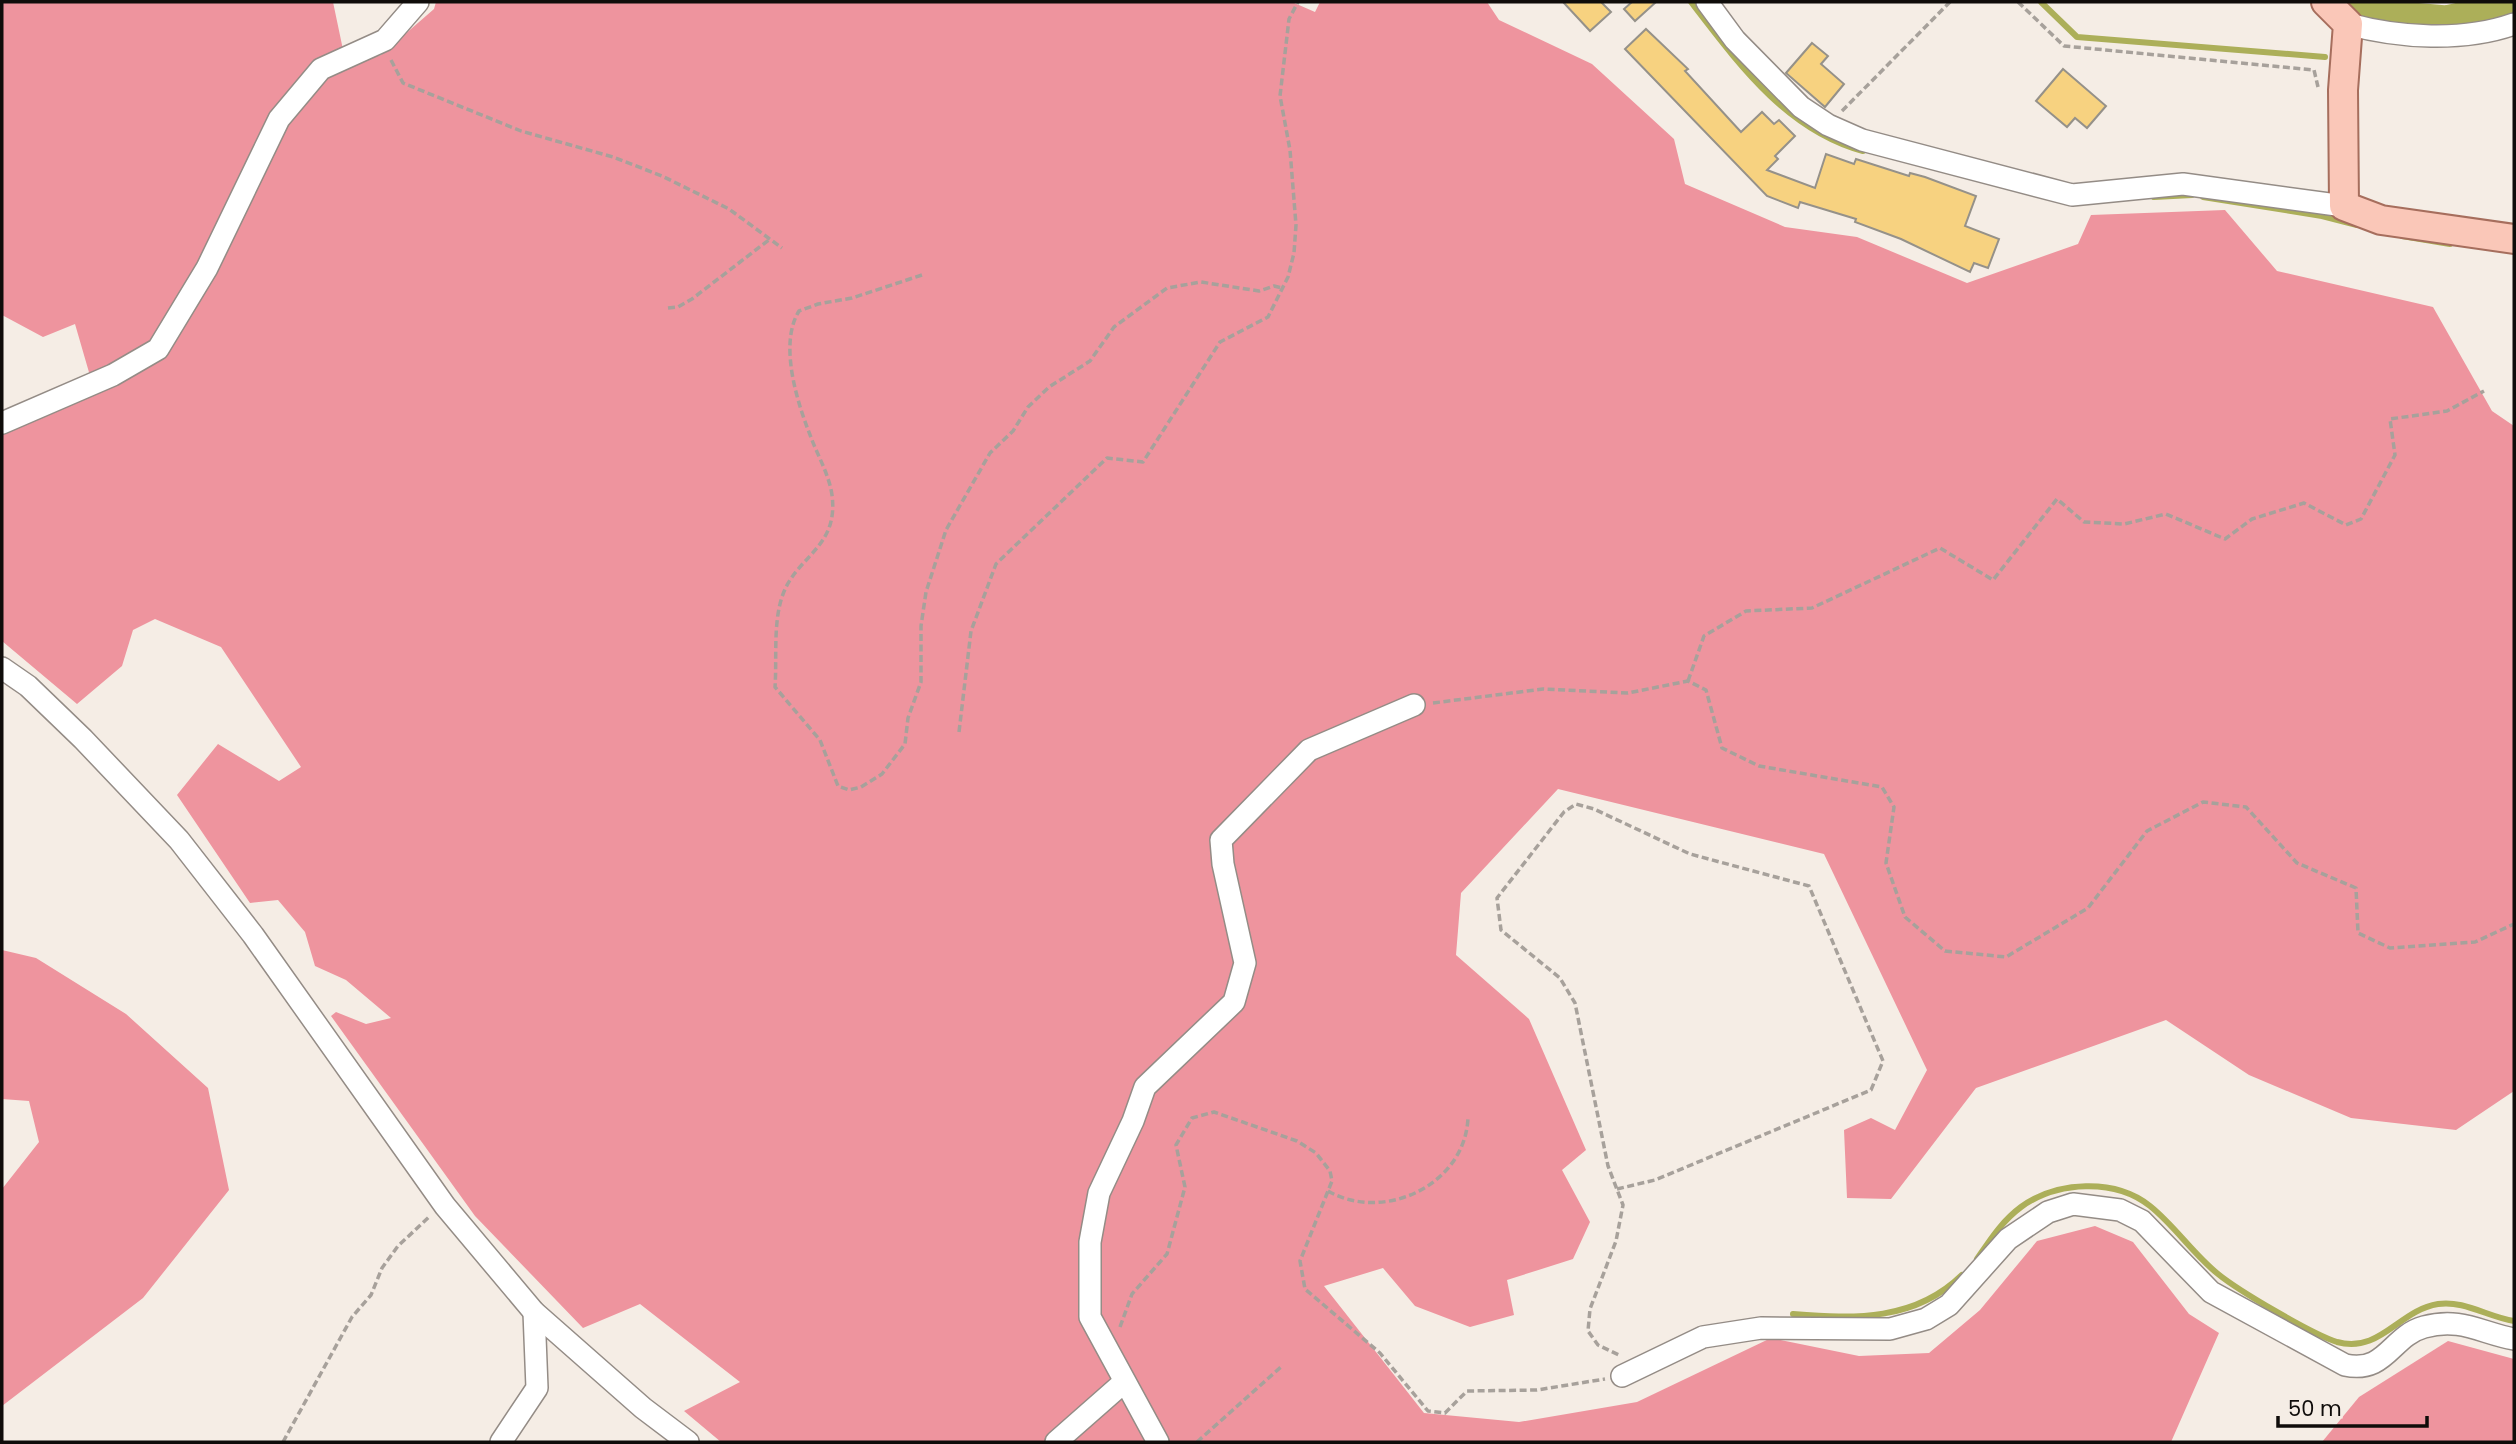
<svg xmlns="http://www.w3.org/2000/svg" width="2516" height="1444" viewBox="0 0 2516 1444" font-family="Poppins,sans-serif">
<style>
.forest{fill:#ee949e}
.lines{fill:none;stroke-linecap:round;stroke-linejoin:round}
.stream{stroke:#acaf59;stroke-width:6}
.river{stroke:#acaf59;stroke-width:35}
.building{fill:#f7d280;stroke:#959189;stroke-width:2}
.minor-casing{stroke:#948c86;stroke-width:24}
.major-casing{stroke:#a66e5d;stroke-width:32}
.path{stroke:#a7a19b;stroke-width:3.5;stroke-dasharray:7 3.5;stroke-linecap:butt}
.minor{stroke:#fff;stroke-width:21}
.major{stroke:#fac7b8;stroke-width:28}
</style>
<rect width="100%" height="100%" fill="#f5ede5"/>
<g class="forest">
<polygon points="2,2 333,2 346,64 381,55 434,9 436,2 1292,2 1315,12 1320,2 1487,2 1499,20 1592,64 1674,139 1685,184 1785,227 1857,237 1967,283 2078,244 2091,215 2225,210 2277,271 2433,307 2492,411 2514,426 2514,1091 2456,1130 2351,1118 2249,1075 2166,1020 1976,1088 1891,1199 1847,1198 1844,1130 1871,1118 1895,1130 1927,1070 1824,854 1558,789 1461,893 1456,955 1529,1019 1586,1150 1562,1170 1590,1222 1573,1259 1507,1280 1514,1315 1470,1327 1415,1306 1383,1268 1324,1286 1424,1413 1519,1422 1637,1402 1771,1338 1859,1356 1929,1353 1980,1310 2037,1241 2095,1226 2133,1242 2189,1314 2219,1333 2171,1442 721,1442 684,1411 740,1382 640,1304 583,1328 475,1216 331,1016 336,1012 366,1024 391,1018 346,980 315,966 305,932 278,900 250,903 177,795 218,744 279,781 301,767 221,647 155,619 133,630 122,666 77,704 2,641 2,435 95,393 75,324 43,337 2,315"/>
<polygon points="2,950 36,958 126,1014 208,1088 229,1190 143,1298 2,1406 2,1189 39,1142 29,1101 2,1099"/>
<polygon points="2448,1341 2514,1359 2514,1442 2322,1442 2359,1397"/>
</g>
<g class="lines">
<g class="stream">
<path d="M 1691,2 C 1738,63 1786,130 1863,151"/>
<polyline points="2041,2 2077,37 2325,57"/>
<polyline points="2154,197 2192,195"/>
<polyline points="2203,197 2322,216 2357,225"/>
<polyline points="2402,236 2450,244"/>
<path d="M 1977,1259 C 1990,1240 2002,1221 2021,1207 C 2057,1181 2115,1178 2150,1206 C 2175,1226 2193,1254 2218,1274 C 2239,1291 2312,1334 2337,1342 C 2380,1354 2399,1310 2438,1304 C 2464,1300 2488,1317 2514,1321"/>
<path d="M 1793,1314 C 1855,1319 1915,1321 1962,1275"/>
</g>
<polyline class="river" points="2354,2 2389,18 2446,23 2514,8"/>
</g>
<g class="building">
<polygon points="1563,2 1601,2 1611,12 1590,31"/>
<polygon points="1632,2 1656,2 1635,21 1624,9"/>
<polygon points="1646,29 1688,69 1685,71 1741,132 1762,112 1774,124 1779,120 1795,136 1775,156 1778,159 1767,170 1815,188 1826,154 1854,164 1856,159 1909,176 1910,173 1925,177 1976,196 1965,226 1999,239 1988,268 1974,263 1970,272 1901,239 1855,222 1856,219 1800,202 1798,208 1767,196 1625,49"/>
<polygon points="1812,43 1828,56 1821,64 1844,84 1825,107 1786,73"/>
<polygon points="2063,69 2106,106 2087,128 2075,118 2067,127 2036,101"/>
</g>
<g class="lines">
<g class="minor-casing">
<g id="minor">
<polyline points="1707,2 1735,40 1801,107 1828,125 1862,140 2072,195 2183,184 2344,206"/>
<path d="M 2348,24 C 2399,38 2463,42 2514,24"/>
<polyline points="2,423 113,375 158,349 207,268 279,119 321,69 385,40 418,2"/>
<polyline points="2,668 28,686 83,739 179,840 253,935 445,1206 534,1312 643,1408 688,1442"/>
<path d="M 1622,1376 L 1703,1337 L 1761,1328 L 1890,1329 L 1926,1319 L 1949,1305 L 2008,1239 L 2048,1212 L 2073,1204 L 2120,1210 L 2142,1221 L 2211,1292 L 2345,1365 C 2386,1374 2391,1336 2424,1327 C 2461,1317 2481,1333 2514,1339"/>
<polyline points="501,1442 537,1388 534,1312"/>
<polyline points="1056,1442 1123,1383"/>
<polyline points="1158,1442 1090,1317 1090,1242 1099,1193 1133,1121 1145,1087 1234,1002 1245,963 1223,864 1221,840 1309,750 1414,705"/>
</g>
</g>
<g class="major-casing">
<polyline id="major" points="2326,2 2348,24 2343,90 2344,206 2381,220 2514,239"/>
</g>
<g class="path">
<polyline points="2018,2 2064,46 2314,70 2318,87"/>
<polyline points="391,60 403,83 521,131 613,157 662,176 729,209 782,248"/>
<polyline points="1842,111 1950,2"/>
<path d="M 922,275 L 852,298 L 818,304 L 799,311 C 778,345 798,405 812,440 C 819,458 829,475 832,495 C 839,549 795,556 782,597 C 773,624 777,659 775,687 L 820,740 L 838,786 L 849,790 L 861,787 L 882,774 L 905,744 L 908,718 L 921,682 L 921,626 L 926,592 L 946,530 L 990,453 L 1013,431 L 1028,407 L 1049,387 L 1090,361 L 1114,327 L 1167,288 L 1201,282 L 1259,291 L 1274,286 L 1282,288"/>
<polyline points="668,308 678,307 692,299 770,239"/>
<polyline points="1688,681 1704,636 1746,611 1812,608 1940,548 1993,580 2057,499 2084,522 2124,524 2166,514 2225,539 2252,519 2304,503 2346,525 2361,519 2395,455 2390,419 2447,411 2484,391"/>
<polyline points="1433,703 1543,689 1628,693 1688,681 1706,690 1722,748 1759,766 1882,787 1894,807 1886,863 1905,917 1945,951 2006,957 2088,908 2147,831 2203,802 2246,807 2297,863 2356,888 2358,933 2390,948 2475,942 2514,924"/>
<polyline points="959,732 971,631 996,564 1107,458 1143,462 1220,342 1268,317 1288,277 1294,253 1296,225 1290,150 1280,96 1289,19 1298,2"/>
<polyline points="1617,1189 1655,1180 1871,1090 1883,1061 1809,886 1690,854 1594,809 1576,804 1564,812 1497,898 1501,930 1560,978 1575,1003 1608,1166 1623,1205 1616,1241 1590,1309 1588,1331 1598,1345 1619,1355"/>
<path d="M 1328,1191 C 1384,1223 1465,1185 1468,1118"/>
<polyline points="1120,1327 1132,1294 1167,1254 1185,1187 1176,1145 1192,1118 1214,1112 1297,1141 1316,1153 1330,1171 1332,1181 1300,1261 1305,1289 1380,1353 1428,1411 1445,1413 1467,1391 1537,1390 1605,1379"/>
<polyline points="283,1442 352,1317 371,1295 382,1268 398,1246 429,1217"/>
<polyline points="1197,1442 1282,1366"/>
</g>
<use href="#minor" class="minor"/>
<use href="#major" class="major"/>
</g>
<rect width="2516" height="1444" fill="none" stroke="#0f0c0a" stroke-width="7"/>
<path d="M2278 1416v10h149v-10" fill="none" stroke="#0f0c0a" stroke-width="3.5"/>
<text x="2288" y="1416" font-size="21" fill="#0f0c0a" stroke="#f5ede5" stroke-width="5" paint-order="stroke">50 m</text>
</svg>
